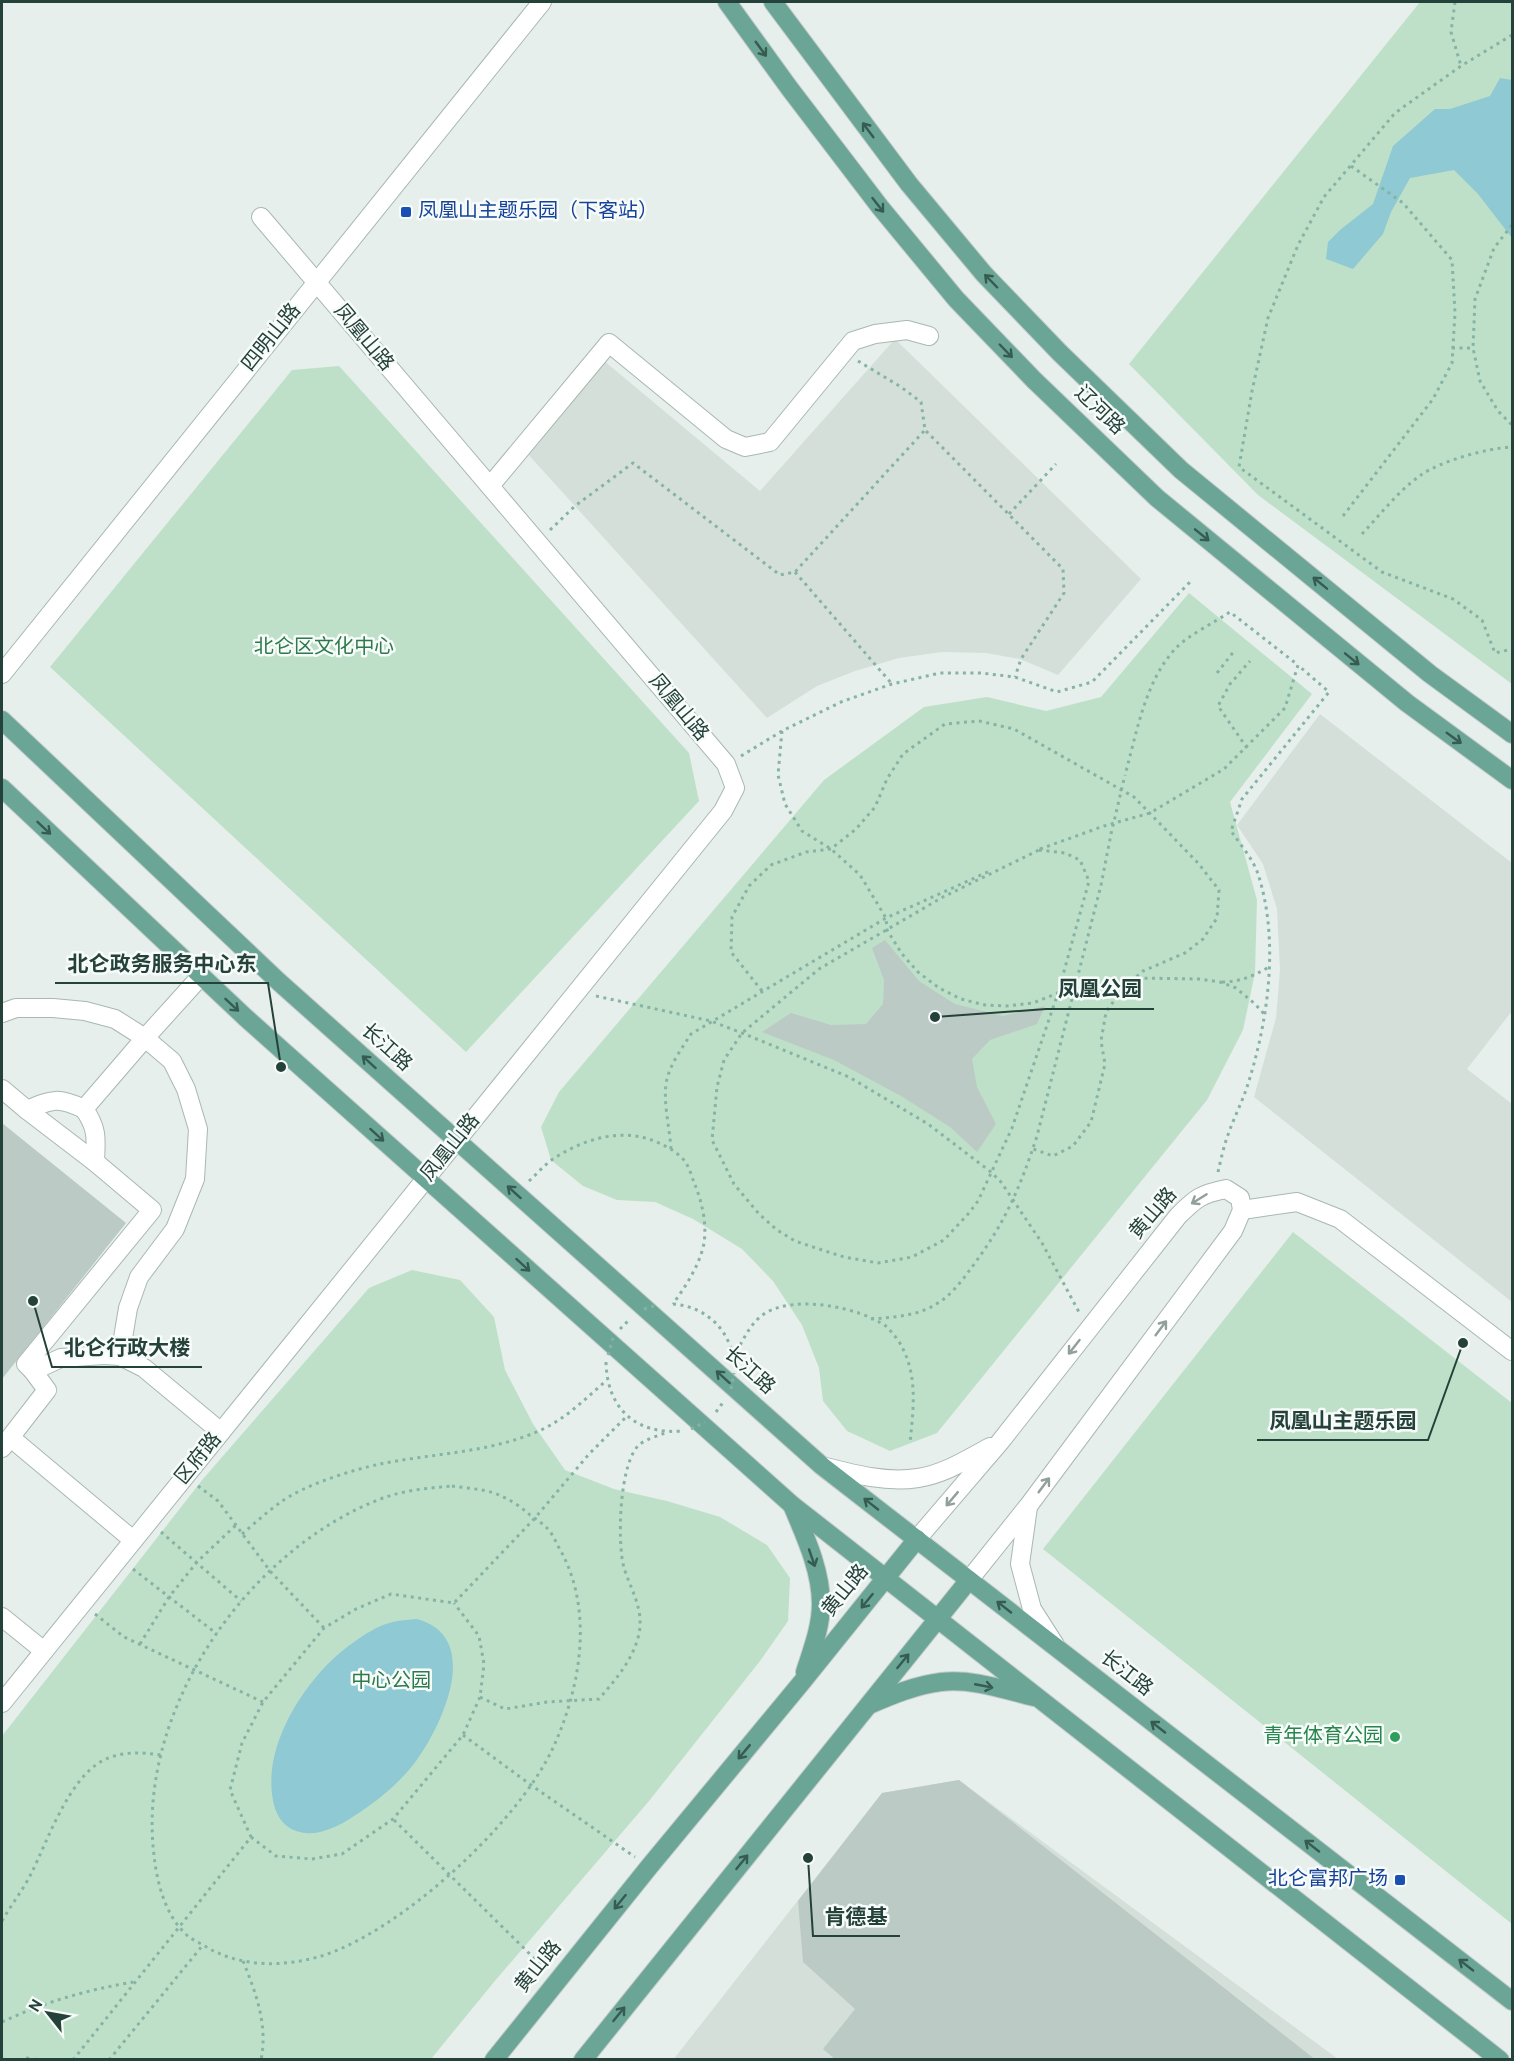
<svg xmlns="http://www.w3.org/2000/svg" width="1514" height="2061" viewBox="0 0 1514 2061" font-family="Overpass,'Noto Sans SC',sans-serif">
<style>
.built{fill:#d4dfda}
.green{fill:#bfe0c8}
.water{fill:#8ec9d4}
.building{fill:#bbcac4}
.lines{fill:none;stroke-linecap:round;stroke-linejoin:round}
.minor-casing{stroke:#a8b8b2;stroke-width:20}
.major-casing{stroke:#c2cac8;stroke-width:20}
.path{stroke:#86b3a5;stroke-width:3;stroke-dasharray:3 4.5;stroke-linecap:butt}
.minor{stroke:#fff;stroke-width:18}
.major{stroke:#6aa596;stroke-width:18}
.path-bridge{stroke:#86b3a5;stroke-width:3;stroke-dasharray:3 4.5;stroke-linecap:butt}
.oneway{stroke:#365b51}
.oneway2{stroke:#92a09c}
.transit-dot{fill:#1a4fb4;stroke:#f7fbf9;stroke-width:2}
.leisure-dot{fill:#2e9e5b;stroke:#f7fbf9;stroke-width:2}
.labels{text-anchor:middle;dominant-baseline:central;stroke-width:5;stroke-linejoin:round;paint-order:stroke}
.transit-label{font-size:20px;fill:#164399;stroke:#f7fbf9;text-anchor:start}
.street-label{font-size:20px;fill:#24423a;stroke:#f7fbf9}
.park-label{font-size:20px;fill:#2d7a4b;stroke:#f7fbf9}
.leisure-label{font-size:20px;fill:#27864d;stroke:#f7fbf9;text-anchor:end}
.leader{fill:none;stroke:#24423a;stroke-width:2}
.callout-dot{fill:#24423a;stroke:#f7fbf9;stroke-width:2}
.callout-label{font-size:21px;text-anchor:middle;font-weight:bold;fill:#24423a;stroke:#f7fbf9;stroke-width:5;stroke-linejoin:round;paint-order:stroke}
</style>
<rect width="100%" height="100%" fill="#e6efeb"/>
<g class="built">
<polygon points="895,339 1141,579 1058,675 1020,659 986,653 942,652 899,658 855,671 817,686 767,718 526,452 603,360 760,491"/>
<polygon points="1320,714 1512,863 1512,1011 1467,1069 1512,1104 1512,1302 1254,1097 1276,1018 1280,970 1277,909 1263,864 1237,825"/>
<polygon points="959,1780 1338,2059 673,2060 882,1793"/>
</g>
<g class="green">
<polygon points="1420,2 1512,2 1512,684 1258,495 1129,364"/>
<polygon points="339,366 689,753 699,801 466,1052 50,667 292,370"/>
<polygon points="1189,593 1312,694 1230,802 1257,900 1255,973 1243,1030 1207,1100 937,1433 890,1451 847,1431 823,1401 819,1368 802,1325 773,1281 742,1249 693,1219 655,1202 617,1200 583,1186 551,1160 541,1127 559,1092 824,780 924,707 987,697 1046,711 1101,697"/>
<polygon points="1293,1232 1512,1403 1512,1924 1043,1549"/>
<polygon points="412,1270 460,1280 494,1317 505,1370 533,1424 565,1470 614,1489 667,1501 720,1517 767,1545 790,1578 788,1621 760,1661 649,1801 494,1982 431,2059 2,2059 2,1736 203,1479 369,1288"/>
</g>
<g class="water">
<polygon points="1500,78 1512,80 1512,238 1478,194 1454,170 1410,178 1391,212 1383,234 1353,269 1326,259 1328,242 1340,230 1373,204 1393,146 1435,109 1450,109 1490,96"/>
<path d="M 417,1619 C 483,1637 443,1724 416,1761 C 399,1784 375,1803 351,1818 C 339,1826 320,1835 305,1833 C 288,1831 278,1820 274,1805 C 261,1753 297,1693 333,1659 C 346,1647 370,1629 386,1624 C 396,1620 407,1620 417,1619 Z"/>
</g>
<g class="building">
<polygon points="885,940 919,981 955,1004 1003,1016 1045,1006 1037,1024 990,1040 972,1059 977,1087 996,1124 977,1152 950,1127 901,1096 834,1060 762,1032 791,1013 831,1025 866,1024 883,1004 884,980 872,948"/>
<polygon points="2,1123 126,1223 2,1379"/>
<polygon points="959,1780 1316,2060 836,2060 823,2049 855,2009 803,1962 798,1901 882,1793"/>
</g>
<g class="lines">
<g class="minor-casing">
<g id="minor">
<polyline points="490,486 609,343 726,439 745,447 770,442 853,341 875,334 907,330 929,336"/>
<polyline points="2,674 542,2"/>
<polyline points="2,1013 16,1008 53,1008 85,1011 115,1019 145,1038 172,1061 186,1089 198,1129 195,1179 175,1229 139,1277 128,1308 120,1356"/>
<path d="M 2,1089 L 27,1110 C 53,1099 58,1097 84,1109"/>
<polyline points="27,1110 95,1162"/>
<polyline points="1242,1210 1297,1202 1340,1219 1512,1351"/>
<path d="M 33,1371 L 26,1364 L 152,1210 L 95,1162 C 96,1139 98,1129 84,1109 L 145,1038 L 201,976"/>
<polyline points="11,1438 133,1540"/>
<polyline points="2,1448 47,1390 33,1371 61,1358 104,1355 120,1356 144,1368 221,1432"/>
<path d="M 822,1466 C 853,1474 886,1483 918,1478 C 944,1474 968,1459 990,1447"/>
<polyline points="1028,1507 1020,1564 1032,1609 1055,1645"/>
<path d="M 917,1539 L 1000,1442 L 1178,1216 C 1196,1198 1201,1194 1226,1189 L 1240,1198 L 1242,1210 L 1233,1231 L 1029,1505 L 969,1580"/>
<polyline points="2,1617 44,1651"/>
<polyline points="2,1703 723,811 735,788 726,764 261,217"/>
</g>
</g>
<g class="major-casing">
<g id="major">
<polyline points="727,2 790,89 880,207 956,299 1034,380 1157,498 1407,703 1512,780"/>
<polyline points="773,2 909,184 984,274 1060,353 1181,470 1430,674 1512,734"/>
<polyline points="2,720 279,982 822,1466 1512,2001"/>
<polyline points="2,788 246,1018 791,1504 1500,2060"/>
<path d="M 792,1505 C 805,1536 821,1570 821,1604 C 821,1627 812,1650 805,1672"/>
<path d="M 869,1705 C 892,1695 916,1685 941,1682 C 971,1678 1005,1690 1034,1697"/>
<polyline points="494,2060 649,1867 802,1682 917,1539"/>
<polyline points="583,2060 969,1580"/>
</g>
</g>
<g class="path">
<polyline points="1455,2 1451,32 1461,66"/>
<polyline points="1512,35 1461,66 1395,113 1324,197 1298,245 1268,318 1252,391 1239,467 1382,572 1453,599 1482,620 1495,653 1512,649"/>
<polyline points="1512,225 1494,248 1475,299 1473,348 1480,381 1498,411 1512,425"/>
<polyline points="1452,348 1473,348"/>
<polyline points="858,361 901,387 921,402 925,430 1063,569 1064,593 1021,659 1015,677"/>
<polyline points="1009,514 1056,464"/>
<polyline points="1343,516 1433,399 1452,363 1455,313 1452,260 1403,203 1351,166"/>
<polyline points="550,530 575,506 633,463 780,575 795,572 925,430"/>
<path d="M 1362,534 C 1380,515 1398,491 1421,475 C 1440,461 1488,448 1512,447"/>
<polyline points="795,572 892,684"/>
<polyline points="1217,673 1235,650"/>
<polyline points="782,731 778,775 785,804 802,831 831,849 860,875 886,918 887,930 902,954 918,972 939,988 961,999 985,1005 1006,1006 1033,1003 1058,993 1136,978 1199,979 1220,982 1236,988 1255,1004 1265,1015"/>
<polyline points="1247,748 1218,706 1230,684 1250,661"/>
<polyline points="741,756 782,731 841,702 892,684 940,673 981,673 1015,677 1057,692 1092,682 1191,581"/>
<path d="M 1040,849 L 1104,826 L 1150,813 L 1224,769 L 1285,708 L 1298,665 L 1230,612 C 1215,622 1187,636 1176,648 C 1145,681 1137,732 1125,775"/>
<polygon points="1039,850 1065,853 1080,860 1089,881 1058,993 1012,1128 978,1201 969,1213 944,1240 912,1257 878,1263 844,1257 816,1248 795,1241 777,1230 759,1214 734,1184 712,1140 717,1087 724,1060 742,1033 819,969 943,897"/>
<path d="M 1222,982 C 1240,982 1253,976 1269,967"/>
<polyline points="762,991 731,952 732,917 749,886 771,865 806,852 831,849 856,829 875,807 887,779 903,754 945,724 979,721 1014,729 1134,797 1198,863 1219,890 1217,918 1203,939 1185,953 1143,971 1123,988 1106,1012 1101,1041 1105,1064 1091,1122 1073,1146 1053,1156 1033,1149"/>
<polyline points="596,996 711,1021 742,1033 849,1077 928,1124 991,1172 1001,1182 1042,1243 1080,1314"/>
<path d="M 671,1149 C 670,1129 662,1099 667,1079 C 671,1063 682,1048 691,1034 L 886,918 L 990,871"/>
<path d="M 1218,1172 C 1221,1159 1224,1145 1229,1132 C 1234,1118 1241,1104 1246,1090 C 1268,1024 1280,941 1258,874 C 1253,859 1240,844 1231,831 L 1242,799 L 1329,692 L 1299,666"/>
<path d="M 529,1181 C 537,1174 544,1165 553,1159 C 585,1138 625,1126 661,1144 C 670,1148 681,1155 686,1163 C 690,1169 692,1178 695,1185 C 702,1202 707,1224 704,1243 C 700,1265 685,1287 673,1304"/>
<path d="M 673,1304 C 703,1306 728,1327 733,1357"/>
<path d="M 871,1319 C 896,1317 920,1316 941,1301 C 953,1293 963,1279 972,1267 C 1005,1223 1020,1188 1037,1136 L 1101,885 L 1111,834"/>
<polyline points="620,1329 630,1319"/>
<path d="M 733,1358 C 742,1343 749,1324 764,1314 C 794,1294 860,1307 887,1327 C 892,1332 900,1342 903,1349 C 918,1379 913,1412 910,1443"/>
<path d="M 606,1362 C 607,1409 636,1435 683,1431"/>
<polyline points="716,1412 724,1401"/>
<polyline points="198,1486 218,1501 270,1571 324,1628"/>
<path d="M 452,1486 C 466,1488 481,1489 494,1493 C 508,1498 520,1506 530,1515 C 536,1519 542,1523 547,1528 C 552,1533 555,1540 558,1546 C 595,1608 581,1688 552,1750 C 516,1825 398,1934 318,1957 C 281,1967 242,1967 208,1948 C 202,1944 195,1941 189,1937 C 166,1918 157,1884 154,1855 C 136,1710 249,1548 383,1498 C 405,1490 429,1488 452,1486 Z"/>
<polyline points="161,1532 241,1601"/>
<path d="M 242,1534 C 255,1523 268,1511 281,1502 C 304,1485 352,1470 380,1464 C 434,1453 494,1453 545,1428 C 569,1416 587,1397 607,1380"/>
<polyline points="133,1569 217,1634"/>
<polyline points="95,1614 124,1637 263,1702"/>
<polyline points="140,1644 169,1597 197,1562 236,1525"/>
<path d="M 480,1697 L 505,1709 L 547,1702 L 599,1699 C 616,1679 633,1660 639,1634 C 644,1609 631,1590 624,1568 C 617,1543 619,1461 640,1444 C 647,1439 657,1436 665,1433"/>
<polyline points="463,1735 531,1785 635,1857"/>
<polyline points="394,1820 545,1969"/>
<polyline points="251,1837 276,1856 312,1859 342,1854 393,1819 463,1735 480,1697 484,1664 479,1636 454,1603"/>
<path d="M 2,1921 C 11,1905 23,1890 31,1874 C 48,1840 68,1780 102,1761 C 121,1751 140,1752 161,1755"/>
<path d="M 243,1961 C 256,1993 268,2025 261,2060"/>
<path d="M 2,2022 C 44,2002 87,1990 133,1982"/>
<polyline points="19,2060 27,2058 39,2060"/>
<polyline points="73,2060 251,1837 230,1790 242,1743 263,1702 324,1628 356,1609 391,1594 454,1603 535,1518 589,1454 627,1416"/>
<polyline points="109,2060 203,1945"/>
</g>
<use href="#minor" class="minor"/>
<use href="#major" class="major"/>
<g class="path-bridge">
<polyline points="1111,834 1125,775"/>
<polyline points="644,1309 657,1305"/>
<polyline points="608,1355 613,1338"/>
<polyline points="731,1389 734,1373"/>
<polyline points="691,1429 705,1422"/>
</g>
</g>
<defs><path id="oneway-shaft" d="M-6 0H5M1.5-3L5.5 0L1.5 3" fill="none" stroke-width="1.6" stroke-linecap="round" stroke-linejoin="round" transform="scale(1.5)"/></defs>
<g class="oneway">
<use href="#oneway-shaft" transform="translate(761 49) rotate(54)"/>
<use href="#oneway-shaft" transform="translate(868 130) rotate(-127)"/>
<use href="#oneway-shaft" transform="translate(878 205) rotate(52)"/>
<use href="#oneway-shaft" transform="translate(991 281) rotate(-134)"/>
<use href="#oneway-shaft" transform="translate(1006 351) rotate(46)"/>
<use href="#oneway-shaft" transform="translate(1202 535) rotate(39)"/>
<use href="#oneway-shaft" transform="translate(1320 583) rotate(-141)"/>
<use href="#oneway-shaft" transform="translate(1352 659) rotate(39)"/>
<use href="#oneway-shaft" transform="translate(1454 738) rotate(36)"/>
<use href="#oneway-shaft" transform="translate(44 828) rotate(43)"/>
<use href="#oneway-shaft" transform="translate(232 1005) rotate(43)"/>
<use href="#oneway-shaft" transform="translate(369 1062) rotate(-138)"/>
<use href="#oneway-shaft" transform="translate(377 1135) rotate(42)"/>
<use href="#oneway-shaft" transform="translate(514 1192) rotate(-138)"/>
<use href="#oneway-shaft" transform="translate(523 1265) rotate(42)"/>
<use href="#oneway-shaft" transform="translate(723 1377) rotate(-138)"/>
<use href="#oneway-shaft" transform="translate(871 1504) rotate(-142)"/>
<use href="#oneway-shaft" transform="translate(812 1558) rotate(71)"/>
<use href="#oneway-shaft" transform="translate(867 1601) rotate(129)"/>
<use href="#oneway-shaft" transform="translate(1004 1607) rotate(-142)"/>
<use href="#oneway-shaft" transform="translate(903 1661) rotate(-51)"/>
<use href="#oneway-shaft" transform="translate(984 1686) rotate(11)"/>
<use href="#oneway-shaft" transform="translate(1158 1727) rotate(-142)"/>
<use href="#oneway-shaft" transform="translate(744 1752) rotate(130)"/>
<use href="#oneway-shaft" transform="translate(1312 1846) rotate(-142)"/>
<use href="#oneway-shaft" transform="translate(742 1862) rotate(-51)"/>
<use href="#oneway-shaft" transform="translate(620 1902) rotate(129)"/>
<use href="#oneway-shaft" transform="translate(1466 1965) rotate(-142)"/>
<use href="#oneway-shaft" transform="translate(619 2014) rotate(-51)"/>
</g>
<g class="oneway2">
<use href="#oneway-shaft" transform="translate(1199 1199) rotate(148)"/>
<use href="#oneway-shaft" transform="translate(1161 1328) rotate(-53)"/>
<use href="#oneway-shaft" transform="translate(1074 1347) rotate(128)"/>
<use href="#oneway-shaft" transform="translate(1044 1485) rotate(-53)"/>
<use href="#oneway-shaft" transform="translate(952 1499) rotate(130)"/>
</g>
<g class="transit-dot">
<rect x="400" y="206" width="12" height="12" rx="3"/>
<rect x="1394" y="1874" width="12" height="12" rx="3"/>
</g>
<circle class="leisure-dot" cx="1395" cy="1737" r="6"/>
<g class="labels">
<g class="transit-label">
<text x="418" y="212">凤凰山主题乐园（下客站）</text>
<text x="1388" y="1880" text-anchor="end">北仑富邦广场</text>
</g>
<g class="street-label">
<text transform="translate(272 338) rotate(-51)">四明山路</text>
<text transform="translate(363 338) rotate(50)">凤凰山路</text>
<text transform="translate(1099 411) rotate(44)">辽河路</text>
<text transform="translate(678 708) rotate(50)">凤凰山路</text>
<text transform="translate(386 1048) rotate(42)">长江路</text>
<text transform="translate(451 1148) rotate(-51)">凤凰山路</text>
<text transform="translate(1154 1214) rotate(-49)">黄山路</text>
<text transform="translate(749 1371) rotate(42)">长江路</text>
<text transform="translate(199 1459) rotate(-51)">区府路</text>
<text transform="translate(846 1591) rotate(-51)">黄山路</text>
<text transform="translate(1126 1674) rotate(38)">长江路</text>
<text transform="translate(539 1967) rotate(-51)">黄山路</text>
</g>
<g class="park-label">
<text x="324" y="648">北仑区文化中心</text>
<text x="391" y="1682">中心公园</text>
</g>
<g class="leisure-label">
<text x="1383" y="1737">青年体育公园</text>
</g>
</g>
<path class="leader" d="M281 1067L268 983H55M935 1017L1046 1009H1154M33 1301L52 1367H202M1463 1343L1428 1440H1257M808 1858L813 1936H900"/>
<g class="callout-dot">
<circle cx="281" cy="1067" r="6"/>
<circle cx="935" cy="1017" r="6"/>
<circle cx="33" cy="1301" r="6"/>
<circle cx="1463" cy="1343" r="6"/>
<circle cx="808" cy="1858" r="6"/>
</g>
<g class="callout-label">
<text x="162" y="971">北仑政务服务中心东</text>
<text x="1100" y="996">凤凰公园</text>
<text x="127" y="1355">北仑行政大楼</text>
<text x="1343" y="1428">凤凰山主题乐园</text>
<text x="856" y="1924">肯德基</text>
</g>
<rect width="1514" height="2061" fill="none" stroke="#24423a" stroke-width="6"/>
<g transform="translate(48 2013) rotate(301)" stroke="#f7fbf9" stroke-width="4.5" paint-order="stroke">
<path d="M0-4.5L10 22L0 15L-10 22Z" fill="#24423a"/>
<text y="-9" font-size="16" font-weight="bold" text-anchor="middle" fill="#24423a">N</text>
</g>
</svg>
